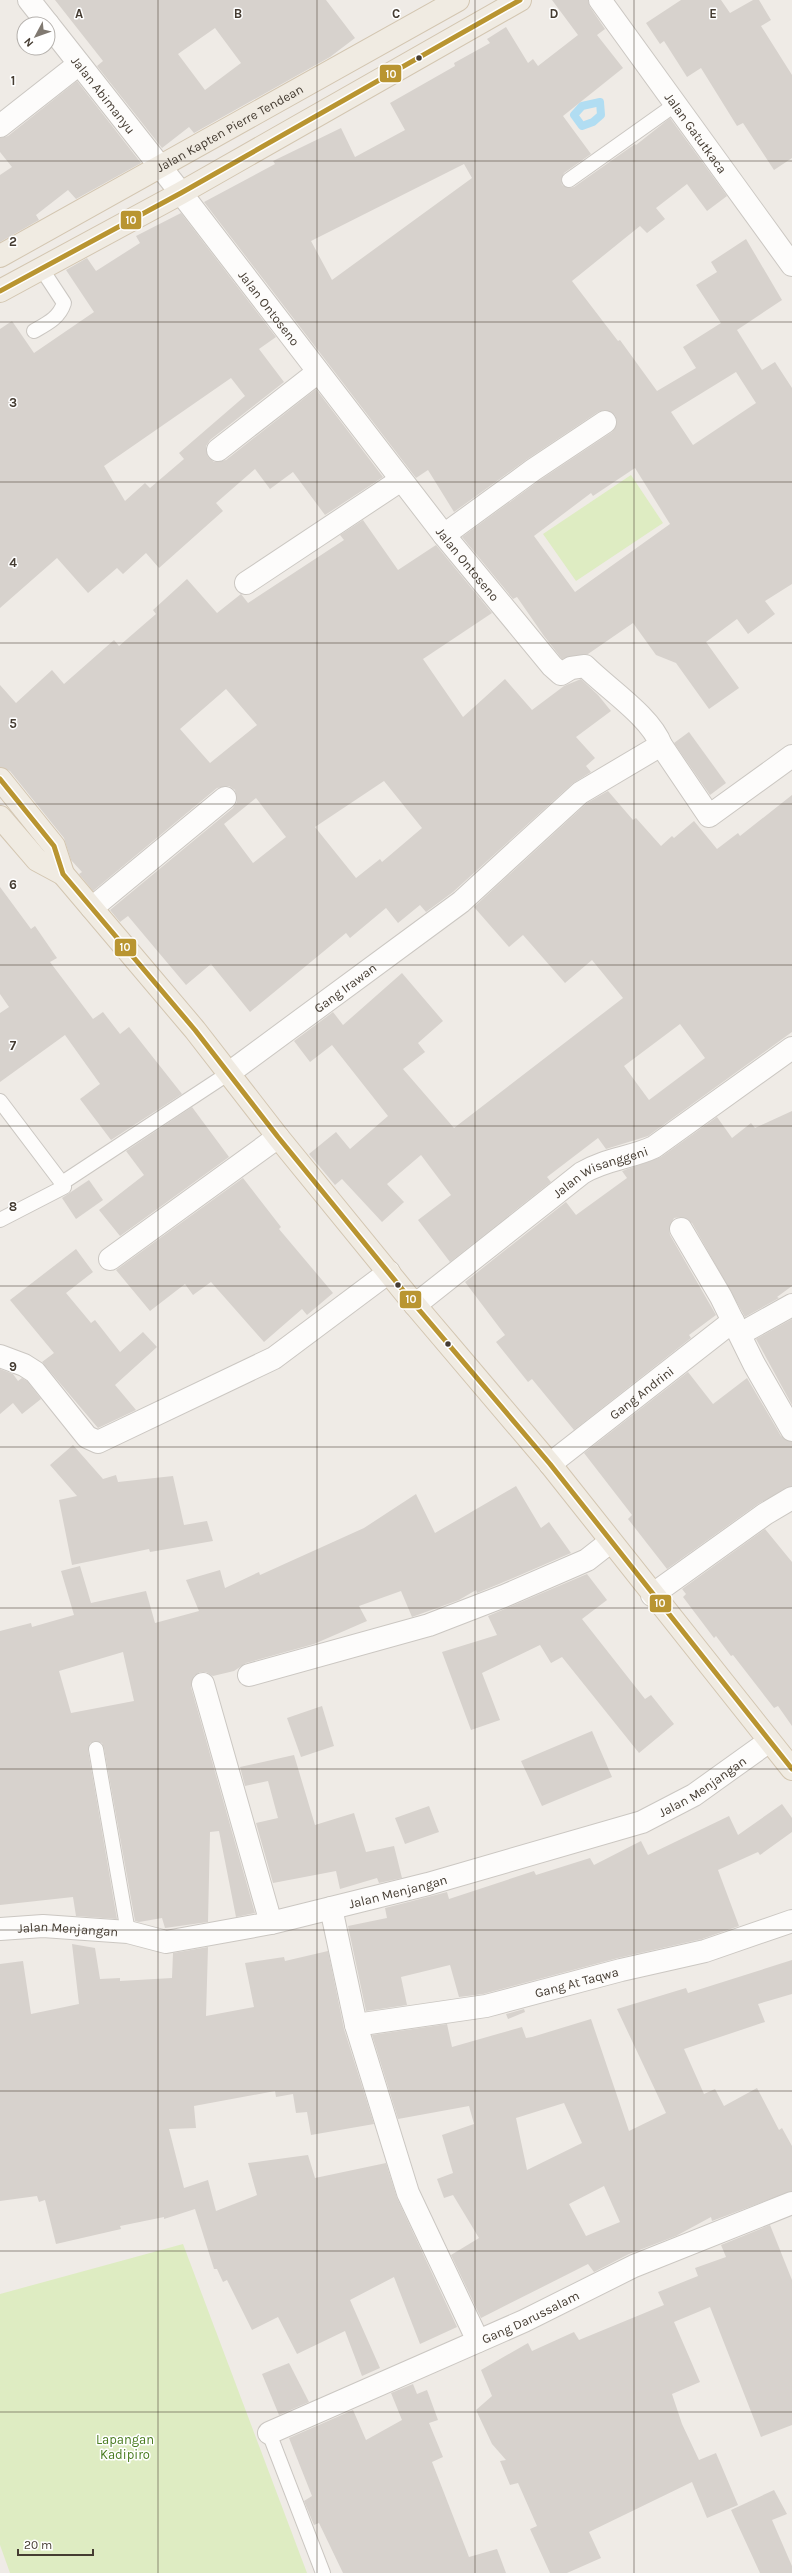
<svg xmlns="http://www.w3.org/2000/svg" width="792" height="2573" viewBox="0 0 792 2573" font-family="Karla,sans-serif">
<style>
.green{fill:#deecc2}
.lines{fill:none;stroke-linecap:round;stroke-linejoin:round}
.stream{stroke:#b1ddf2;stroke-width:8}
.building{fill:#d7d2cd;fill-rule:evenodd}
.lane-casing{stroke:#cbc7c2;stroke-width:16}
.street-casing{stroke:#cbc7c2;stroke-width:24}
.primary-casing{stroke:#d3c6b1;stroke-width:24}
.lane{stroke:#fdfcfb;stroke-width:14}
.street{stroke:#fdfcfb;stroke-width:22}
.primary{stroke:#f0ebe2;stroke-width:22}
.bus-1-casing{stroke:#fff;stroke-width:8}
.bus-1{stroke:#b99531;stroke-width:5}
.grid{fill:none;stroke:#453c32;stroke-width:1;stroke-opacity:0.55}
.bus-dot{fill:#453c32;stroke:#fff;stroke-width:1.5}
.labels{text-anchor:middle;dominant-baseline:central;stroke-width:3;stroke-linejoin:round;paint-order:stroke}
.street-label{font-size:13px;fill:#453c32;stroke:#fff}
.park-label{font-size:13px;fill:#497c20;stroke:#fff}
.grid-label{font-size:13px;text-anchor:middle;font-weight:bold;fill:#453c32;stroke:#fff;stroke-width:3;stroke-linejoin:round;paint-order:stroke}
.line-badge{stroke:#fff;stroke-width:1.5}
.badge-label{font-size:11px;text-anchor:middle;font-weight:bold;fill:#fff}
</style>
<rect width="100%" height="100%" fill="#efebe6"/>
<g class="green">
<polygon points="631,475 663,523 576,581 543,534"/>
<polygon points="183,2244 307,2573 10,2573 0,2545 0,2294"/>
</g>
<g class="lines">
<polygon class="stream" points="600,102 601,115 593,122 582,126 574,115 582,106"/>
</g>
<g class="building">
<path d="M 55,0 L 326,0 L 355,38 L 330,57 L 194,133 L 189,127 L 162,148 L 97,66 L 103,61 ZM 215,28 L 241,63 L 205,90 L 178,54 Z"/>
<path d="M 552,0 L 588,0 L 590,7 L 605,29 L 597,35 L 623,68 L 563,116 L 591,154 L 564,173 L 561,180 L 562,185 L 569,188 L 574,187 L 635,144 L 636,145 L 670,118 L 727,196 L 707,211 L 687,184 L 656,208 L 665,219 L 647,233 L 640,226 L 572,281 L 618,341 L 620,340 L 657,391 L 696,368 L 683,347 L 721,323 L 696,285 L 717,272 L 711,262 L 746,239 L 782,300 L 737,330 L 762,370 L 775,362 L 792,388 L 792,584 L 765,601 L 775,614 L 748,634 L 737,619 L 706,642 L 739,688 L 709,709 L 676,663 L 656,655 L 633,623 L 588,654 L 562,659 L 544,636 L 517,597 L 513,599 L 462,537 L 540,480 L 612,432 L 617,422 L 615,415 L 605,410 L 598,412 L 526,460 L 454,512 L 428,470 L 416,478 L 204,202 L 275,164 L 273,161 L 341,128 L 355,157 L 405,130 L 390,103 L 455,66 L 454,63 L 490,43 L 487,39 L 506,27 L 528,63 L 533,59 L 538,66 L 578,35 ZM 464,164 L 472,178 L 332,280 L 311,241 ZM 736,372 L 756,403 L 693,445 L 671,412 ZM 635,468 L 670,524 L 575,592 L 534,536 L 591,493 L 593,496 Z"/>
<polygon points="681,0 721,0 730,13 753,0 759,0 771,20 761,26 792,75 792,158 774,170 743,123 737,126 701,68 687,77 664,41 660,44 646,23"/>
<polygon points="77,81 141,163 76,199 68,190 36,215 39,220 0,242 0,175 12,167 0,152 0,138 8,136"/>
<path d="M 181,213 L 276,337 L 259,349 L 284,382 L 210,440 L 206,446 L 208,457 L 214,462 L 226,460 L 316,389 L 383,477 L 325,515 L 293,472 L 270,489 L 255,469 L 216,503 L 223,511 L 159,568 L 146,553 L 123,574 L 117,568 L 88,593 L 57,558 L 0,608 L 0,329 L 12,321 L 34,353 L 94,312 L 66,270 L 87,258 L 96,271 L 140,243 L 136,236 ZM 231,378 L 245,396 L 179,453 L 184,459 L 150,488 L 145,483 L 125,501 L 104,466 Z"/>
<path d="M 363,520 L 398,570 L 436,545 L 492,613 L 423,659 L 463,717 L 505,679 L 532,710 L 564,686 L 581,679 L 598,695 L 611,711 L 576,737 L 595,758 L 586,766 L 591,772 L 572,784 L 453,892 L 426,912 L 420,905 L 398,923 L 386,908 L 350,938 L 346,933 L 250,1012 L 211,964 L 186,985 L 128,916 L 120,922 L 110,910 L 233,808 L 237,802 L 235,790 L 229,786 L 217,788 L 93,891 L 79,874 L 82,872 L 71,860 L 64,838 L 10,771 L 0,767 L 0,685 L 16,703 L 52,670 L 64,684 L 114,640 L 119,646 L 156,614 L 153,610 L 187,579 L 217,613 L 241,594 L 248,603 L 344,540 L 340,535 ZM 226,689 L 257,725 L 210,763 L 180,729 ZM 384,781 L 422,828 L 382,862 L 380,859 L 356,878 L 315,827 ZM 256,798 L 286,837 L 253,863 L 224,824 Z"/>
<polygon points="689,732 726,783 710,795 674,743"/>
<path d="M 608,791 L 633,820 L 636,818 L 661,846 L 672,836 L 674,838 L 694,821 L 717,849 L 738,833 L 740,836 L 792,795 L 792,1032 L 648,1136 L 606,1149 L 598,1138 L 547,1177 L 551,1182 L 450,1262 L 418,1220 L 451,1195 L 421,1155 L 387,1184 L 404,1202 L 382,1222 L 342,1179 L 335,1185 L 309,1154 L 336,1132 L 350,1149 L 388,1116 L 332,1045 L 310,1062 L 294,1041 L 333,1012 L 343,1025 L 402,973 L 443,1021 L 418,1043 L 425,1052 L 403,1069 L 454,1128 L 623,998 L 592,960 L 565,983 L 523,935 L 509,947 L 474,907 L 587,803 ZM 680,1024 L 705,1058 L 649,1100 L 624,1066 Z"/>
<polygon points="0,887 31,929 35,926 57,958 50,962 93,1019 103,1012 120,1034 129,1027 182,1094 111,1140 80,1099 100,1084 65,1035 0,1082 0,1013 9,1007 0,994"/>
<polygon points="192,1107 229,1157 120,1236 99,1210 144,1175 126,1151"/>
<polygon points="792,1111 792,1286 777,1297 779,1298 745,1317 692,1223 681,1217 674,1218 669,1229 670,1235 716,1315 689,1335 691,1338 574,1430 532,1379 528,1382 496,1342 505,1335 465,1282 566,1202 576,1215 627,1178 622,1171 661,1157 717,1117 732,1138 751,1123 755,1128"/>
<polygon points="243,1178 281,1227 279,1229 333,1293 307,1315 302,1309 264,1342 211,1282 193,1295 185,1284 150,1311 116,1270"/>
<polygon points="89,1180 103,1200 76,1219 62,1198"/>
<polygon points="76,1249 93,1272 66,1293 91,1323 95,1320 120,1352 143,1332 157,1347 115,1385 136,1410 98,1428 42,1362 54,1353 10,1300"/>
<polygon points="792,1319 792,1405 756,1339"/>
<polygon points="0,1369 13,1374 18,1381 22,1378 27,1381 41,1399 22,1414 13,1403 0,1414"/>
<polygon points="688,1372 713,1404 747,1378 781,1436 792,1442 792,1486 758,1504 667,1569 628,1519 632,1515 584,1453"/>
<polygon points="73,1445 103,1479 116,1475 118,1482 173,1476 184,1525 207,1521 213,1541 150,1552 149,1549 72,1565 59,1500 77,1496 50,1465"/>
<path d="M 516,1486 L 541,1528 L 549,1522 L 571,1553 L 499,1584 L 477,1593 L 476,1590 L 459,1600 L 412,1617 L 401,1591 L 359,1606 L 367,1621 L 314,1644 L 246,1663 L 234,1671 L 213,1676 L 206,1672 L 200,1672 L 194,1676 L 191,1687 L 255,1913 L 236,1917 L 219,1831 L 210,1832 L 208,1922 L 165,1928 L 162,1918 L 139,1922 L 135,1921 L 104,1748 L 102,1743 L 95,1741 L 90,1743 L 88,1750 L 117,1919 L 76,1916 L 73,1897 L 0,1905 L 0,1631 L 31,1623 L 32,1627 L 74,1615 L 61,1571 L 80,1566 L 91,1603 L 146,1591 L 155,1623 L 199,1611 L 186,1580 L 220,1570 L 225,1588 L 259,1572 L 260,1575 L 364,1528 L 416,1494 L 435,1533 ZM 123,1652 L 134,1701 L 71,1713 L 59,1671 Z"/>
<polygon points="765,1529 792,1562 792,1726 778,1706 774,1708 733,1655 731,1656 716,1636 714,1638 683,1597 686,1594 682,1589"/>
<polygon points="587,1574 607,1600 582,1619 645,1699 651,1695 674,1724 639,1753 562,1657 551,1663 540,1645 482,1673 500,1720 471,1730 442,1652 497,1635 488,1616"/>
<polygon points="322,1706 334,1746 301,1757 287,1718"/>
<polygon points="592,1731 612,1777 542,1806 521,1761"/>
<polygon points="294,1755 315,1825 354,1813 366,1852 394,1846 402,1878 379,1883 377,1878 340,1889 336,1871 273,1883 256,1823 278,1818 268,1781 245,1786 240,1767"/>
<polygon points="782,1804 792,1818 792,1832 760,1855 758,1852 718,1870 739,1926 702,1939 618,1958 483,1994 459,1997 450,1965 401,1977 407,2005 366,2011 348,1926 387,1918 385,1908 447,1892 449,1899 534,1871 536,1875 590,1858 594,1865 641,1841 648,1855 729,1816 738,1835"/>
<polygon points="429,1806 439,1832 405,1844 395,1818"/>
<polygon points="72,1944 95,1948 100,1979 120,1978 120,1981 172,1978 173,1953 208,1947 206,2016 254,2007 245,1963 284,1957 285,1961 328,1951 344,2029 374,2124 311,2135 307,2112 296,2113 293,2094 276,2097 275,2091 194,2106 196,2128 169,2129 184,2188 208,2180 216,2211 257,2195 248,2163 308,2155 315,2178 386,2163 397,2198 457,2327 420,2344 394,2277 350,2300 380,2368 362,2376 345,2331 297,2354 278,2317 252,2330 227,2280 223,2282 217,2269 214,2269 195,2209 164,2219 164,2217 120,2226 121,2229 56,2244 45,2200 39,2202 37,2196 0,2201 0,1964 23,1961 31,2014 79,2004"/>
<path d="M 792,1960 L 792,1994 L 758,2004 L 765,2022 L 684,2049 L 704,2094 L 715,2089 L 724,2106 L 757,2088 L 779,2130 L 782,2128 L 792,2146 L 792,2191 L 712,2221 L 711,2217 L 676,2236 L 629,2254 L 594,2272 L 588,2264 L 481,2318 L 451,2255 L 479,2238 L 453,2195 L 444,2198 L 437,2179 L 453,2173 L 442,2135 L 474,2124 L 469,2106 L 398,2119 L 372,2035 L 447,2024 L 452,2047 L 522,2027 L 526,2038 L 532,2037 L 591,2019 L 629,2131 L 666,2113 L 617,2009 L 686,1988 L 688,1993 ZM 564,2103 L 582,2143 L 527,2170 L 516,2118 ZM 604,2186 L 620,2222 L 586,2236 L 569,2204 Z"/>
<polygon points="524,2009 525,2012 508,2019 506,2014"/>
<polygon points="770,2225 792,2280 792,2425 761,2437 710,2307 674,2322 700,2382 672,2394 682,2424 699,2460 716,2453 738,2505 707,2518 692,2482 589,2532 601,2558 567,2573 550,2573 530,2529 537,2526 518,2483 510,2485 500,2461 506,2460 492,2444 476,2410 492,2396 481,2370 528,2343 532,2351 574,2332 579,2340 664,2305 658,2292 698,2276 695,2268 726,2257 721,2245"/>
<polygon points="289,2363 309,2402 279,2415 262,2374"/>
<polygon points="413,2384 417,2394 427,2390 438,2420 429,2423 443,2457 432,2462 469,2557 497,2549 506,2573 343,2573 319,2523 314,2525 304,2501 312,2496 289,2438 353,2410 366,2440 402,2420 391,2393"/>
<polygon points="774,2490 787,2514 772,2520 792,2566 792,2573 760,2573 731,2510"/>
</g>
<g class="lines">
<g class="lane-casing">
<g id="lane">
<polyline points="569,180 676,104"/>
<path d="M 34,331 C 48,323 59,318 64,303 L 41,268"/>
<polyline points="0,1101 62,1183"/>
<polyline points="0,1220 64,1187 62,1183 229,1073"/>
<polyline points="96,1749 128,1932"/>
<polyline points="269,2433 323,2573"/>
</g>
</g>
<g class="street-casing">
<g id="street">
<polyline points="29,0 48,24"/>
<path id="s1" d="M 600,0 L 792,265"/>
<path id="s2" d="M 48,24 L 181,193 L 444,535 L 552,666 L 561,674 L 571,668 L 585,666 C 607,688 651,717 661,745 L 709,816 L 792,756"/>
<polyline points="0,126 79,64"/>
<polyline points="218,450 318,372"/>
<polyline points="444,535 533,470 605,422"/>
<polyline points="246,583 401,480"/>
<polyline points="92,908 225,798"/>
<path id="s3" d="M 229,1073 L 461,902 L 580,793 L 661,745"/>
<polyline points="681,1229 721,1297 754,1364 792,1430"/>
<polyline points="110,1259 278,1137"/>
<path id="s4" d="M 415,1305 L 582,1173 C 605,1159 631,1158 654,1147 L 792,1048"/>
<polyline points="740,1334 792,1305"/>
<polyline points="0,1356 24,1365 35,1372 87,1437 98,1442 274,1358 389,1272"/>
<path id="s5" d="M 550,1464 L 733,1321"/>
<polyline points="652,1595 765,1514 792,1498"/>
<polyline points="249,1675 429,1625 504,1596 587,1560 610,1542"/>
<polyline points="203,1684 271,1923"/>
<polyline points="331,1908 356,2025 408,2193 478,2341"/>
<path id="s6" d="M 0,1929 L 43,1926 L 128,1932 L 166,1942 L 271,1923 L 428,1884 L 642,1822 L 694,1795 L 768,1742"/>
<path id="s7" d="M 356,2025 L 486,2006 L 621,1970 L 705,1951 L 792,1921"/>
<path id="s8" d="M 269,2433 L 524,2321 L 634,2266 L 792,2203"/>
</g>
</g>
<g class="primary-casing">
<g id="primary">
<path id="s9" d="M 0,256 L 458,0"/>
<polyline points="0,291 181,193 520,0"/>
<polyline points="0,779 54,846 63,874 195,1030 278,1137 415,1305 550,1464 792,1769"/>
<polyline points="0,817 37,860 63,874"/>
</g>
</g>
<use href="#lane" class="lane"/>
<use href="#street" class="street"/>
<use href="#primary" class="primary"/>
<g class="bus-1-casing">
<g id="bus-1">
<polyline points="0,291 181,193 520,0"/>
<polyline points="0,779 54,846 63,874 195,1030 278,1137 415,1305 550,1464 792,1769"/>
</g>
</g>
<use href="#bus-1" class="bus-1"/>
</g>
<path class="grid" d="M 158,0 L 158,2573M 317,0 L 317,2573M 475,0 L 475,2573M 634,0 L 634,2573M 0,161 L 792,161M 0,322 L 792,322M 0,482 L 792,482M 0,643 L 792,643M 0,804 L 792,804M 0,965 L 792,965M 0,1126 L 792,1126M 0,1286 L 792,1286M 0,1447 L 792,1447M 0,1608 L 792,1608M 0,1769 L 792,1769M 0,1930 L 792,1930M 0,2091 L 792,2091M 0,2251 L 792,2251M 0,2412 L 792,2412"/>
<g class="bus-dot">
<circle cx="419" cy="58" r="3.5"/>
<circle cx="398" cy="1285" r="3.5"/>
<circle cx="448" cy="1344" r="3.5"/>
</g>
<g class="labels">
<g class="street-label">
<text stroke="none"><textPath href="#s2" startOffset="90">Jalan Abimanyu</textPath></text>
<text stroke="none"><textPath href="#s9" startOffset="263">Jalan Kapten Pierre Tendean</textPath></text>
<text stroke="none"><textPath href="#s1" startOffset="164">Jalan Gatutkaca</textPath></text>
<text stroke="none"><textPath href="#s2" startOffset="360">Jalan Ontoseno</textPath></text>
<text stroke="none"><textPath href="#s2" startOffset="684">Jalan Ontoseno</textPath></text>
<text stroke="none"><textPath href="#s3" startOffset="144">Gang Irawan</textPath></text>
<text stroke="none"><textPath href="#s4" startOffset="230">Jalan Wisanggeni</textPath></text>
<text stroke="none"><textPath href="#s5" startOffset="116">Gang Andrini</textPath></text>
<text stroke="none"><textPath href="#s6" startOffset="729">Jalan Menjangan</textPath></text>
<text stroke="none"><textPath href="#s6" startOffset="405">Jalan Menjangan</textPath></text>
<text stroke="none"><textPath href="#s6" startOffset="68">Jalan Menjangan</textPath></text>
<text stroke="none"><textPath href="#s7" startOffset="225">Gang At Taqwa</textPath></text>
<text stroke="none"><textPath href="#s8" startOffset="286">Gang Darussalam</textPath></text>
</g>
<g class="park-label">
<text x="125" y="2439">Lapangan<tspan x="125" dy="15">Kadipiro</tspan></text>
</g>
</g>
<g class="grid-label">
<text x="79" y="18">A</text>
<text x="238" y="18">B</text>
<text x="396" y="18">C</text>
<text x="554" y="18">D</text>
<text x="713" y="18">E</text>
<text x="13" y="85">1</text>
<text x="13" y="246">2</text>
<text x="13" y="407">3</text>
<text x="13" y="567">4</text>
<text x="13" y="728">5</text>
<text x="13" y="889">6</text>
<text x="13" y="1050">7</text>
<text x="13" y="1211">8</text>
<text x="13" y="1371">9</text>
</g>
<g class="line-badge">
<rect x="379" y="64" width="23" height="19" rx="4" fill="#b99531"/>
<rect x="120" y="210" width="22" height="20" rx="4" fill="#b99531"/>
<rect x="114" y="938" width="23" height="19" rx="4" fill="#b99531"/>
<rect x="399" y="1290" width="23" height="19" rx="4" fill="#b99531"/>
<rect x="649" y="1594" width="23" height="19" rx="4" fill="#b99531"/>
</g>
<g class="badge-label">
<text x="391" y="78">10</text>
<text x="131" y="224">10</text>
<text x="125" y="951">10</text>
<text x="411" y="1303">10</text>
<text x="660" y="1607">10</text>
</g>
<g transform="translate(36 36) rotate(229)"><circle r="19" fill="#ffffff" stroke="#b5b1ad"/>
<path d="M0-3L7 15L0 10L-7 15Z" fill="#807971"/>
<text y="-6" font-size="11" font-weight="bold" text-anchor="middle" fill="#453c32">N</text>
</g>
<path d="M18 2549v6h75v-6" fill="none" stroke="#453c32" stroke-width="2"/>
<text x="24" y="2549" font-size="12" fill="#453c32" stroke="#ffffff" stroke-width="3" paint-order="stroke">20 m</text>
</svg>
